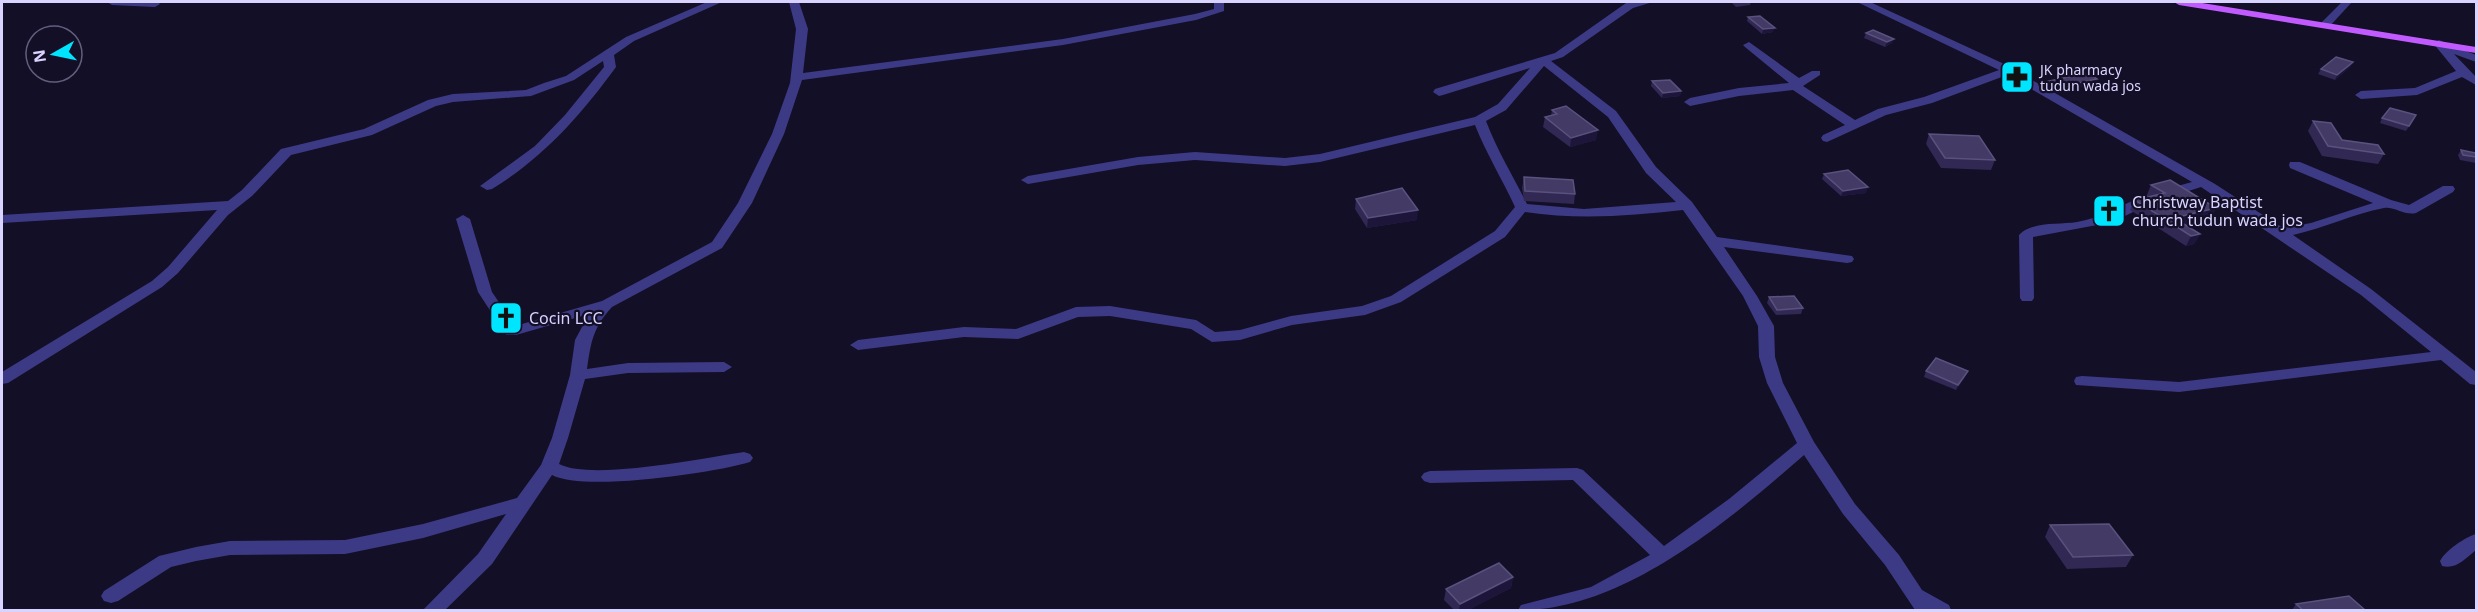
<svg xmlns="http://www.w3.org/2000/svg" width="2478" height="612" viewBox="0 0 2478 612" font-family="'Noto Sans',sans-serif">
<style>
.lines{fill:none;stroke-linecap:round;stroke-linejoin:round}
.minor{fill:#3d3a85;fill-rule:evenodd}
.major{fill:#c25bff;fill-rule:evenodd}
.wall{fill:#312854}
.shaded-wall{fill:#1d163a}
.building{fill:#433a66;stroke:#5a527e;stroke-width:1.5}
.labels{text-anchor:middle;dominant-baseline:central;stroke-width:4.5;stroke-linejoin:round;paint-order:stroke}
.far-poi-label{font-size:14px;fill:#d9d4ff;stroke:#130f26;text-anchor:start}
.poi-label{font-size:16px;fill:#d9d4ff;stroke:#130f26;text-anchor:start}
</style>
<rect width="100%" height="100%" fill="#130f26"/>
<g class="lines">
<g class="minor">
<polygon points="107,2 158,2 160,4 155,7 112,5"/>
<path d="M 707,2 L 722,2 L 634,41 L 614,55 L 616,67 C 581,115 543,158 492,189 L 487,190 L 480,186 L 535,146 L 565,115 L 604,67 L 603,61 L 574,80 L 531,96 L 453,102 L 436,106 L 372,135 L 291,155 L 252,196 L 228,215 L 178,273 L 162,287 L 8,383 L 2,384 L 2,372 L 152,281 L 168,267 L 217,210 L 2,223 L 2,215 L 228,201 L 242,190 L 281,149 L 364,129 L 428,100 L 453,94 L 526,90 L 544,83 L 566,76 L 626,37 Z"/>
<path d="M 789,2 L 799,2 L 808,29 L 803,73 L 1063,39 L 1195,14 L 1214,9 L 1214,2 L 1224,2 L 1224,11 L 1196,20 L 1063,45 L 802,80 L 784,134 L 752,203 L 722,248 L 612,307 C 593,328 591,341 587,369 L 628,363 L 724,362 L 732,367 L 724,372 L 628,373 L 585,379 L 568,438 L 559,464 C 592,481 703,458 744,452 L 750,454 L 753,458 L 750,462 C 714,473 583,492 552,475 L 492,564 L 445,610 L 423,610 L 478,554 L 506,514 L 423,538 L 345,554 L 230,555 L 196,561 L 171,567 L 118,601 L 111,603 L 104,601 L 101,596 L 104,591 L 159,556 L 196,547 L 230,541 L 345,540 L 423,524 L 517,498 L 541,465 L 552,438 L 570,375 L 575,340 L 589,314 L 516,335 L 506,335 L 478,292 L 456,219 L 463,215 L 470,219 L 492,292 L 515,326 L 602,301 L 712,242 L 738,203 L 772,134 L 790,83 L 796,29 Z"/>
<path d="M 1632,2 L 1653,2 L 1633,8 L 1563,57 L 1551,61 L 1616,111 L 1656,167 L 1692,202 L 1717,237 L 1852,256 L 1854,259 L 1852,262 L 1847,263 L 1724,247 L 1757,296 L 1774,326 L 1775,357 L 1783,383 L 1814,442 L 1855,504 L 1899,555 L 1922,590 L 1949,605 L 1951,610 L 1915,610 L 1885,565 L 1843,514 L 1804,455 C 1731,519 1622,612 1518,610 L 1521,605 L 1591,587 L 1650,555 L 1573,480 L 1430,483 L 1424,481 L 1421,477 L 1424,473 L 1430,471 L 1577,468 L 1583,470 L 1664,546 L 1729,499 L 1797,443 L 1767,383 L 1759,357 L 1758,326 L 1743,296 L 1683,210 C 1630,216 1578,220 1525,212 L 1505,237 L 1401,302 L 1365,315 L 1292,325 L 1240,340 L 1212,342 L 1191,329 L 1110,316 L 1078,317 L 1018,339 L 964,337 L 858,350 L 850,345 L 858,340 L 964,327 L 1016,329 L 1076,307 L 1110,306 L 1196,320 L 1215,332 L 1240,330 L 1291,316 L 1362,306 L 1391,296 L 1495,231 L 1515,207 C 1502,179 1486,153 1475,125 L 1320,162 L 1285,166 L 1195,160 L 1138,165 L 1028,184 L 1021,180 L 1028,176 L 1138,157 L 1195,152 L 1285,158 L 1320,154 L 1475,117 L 1498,104 L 1530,68 L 1443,95 L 1439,96 L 1433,92 L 1435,89 L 1555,53 L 1626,3 ZM 1544,66 L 1608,117 L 1646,173 L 1676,202 L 1584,209 L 1527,204 C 1513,176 1497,150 1486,121 L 1506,110 Z"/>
<path d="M 1857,2 L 1870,2 L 2002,63 L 2215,184 L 2283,228 L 2311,223 L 2373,203 L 2290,168 L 2289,165 L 2290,162 L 2300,162 L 2391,200 L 2409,205 L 2443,186 L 2453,186 L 2455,189 L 2453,192 L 2416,213 C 2405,216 2394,206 2384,208 C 2353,214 2324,228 2293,235 L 2371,289 L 2476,372 L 2476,385 L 2470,384 L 2441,360 L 2179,392 L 2076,385 L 2074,381 L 2076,377 L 2082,376 L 2179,382 L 2431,352 L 2361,295 L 2201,187 L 2151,203 L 2113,222 L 2033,237 L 2034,298 L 2032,301 L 2022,301 L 2020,298 L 2019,235 C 2032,221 2059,225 2077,222 C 2102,218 2120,205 2142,197 C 2158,191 2175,187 2192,182 L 2007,75 L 1932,103 L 1886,115 L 1827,142 L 1823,141 L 1821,138 L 1823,135 L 1845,125 L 1793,90 L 1739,96 L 1690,106 L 1684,102 L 1690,98 L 1739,88 L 1789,83 L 1745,47 L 1743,45 L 1749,42 L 1799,78 L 1812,71 L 1820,71 L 1820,75 L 1803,86 L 1855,120 L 1878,109 L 1924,97 L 1999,70 Z"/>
<polygon points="2342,2 2352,2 2329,27 2321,27 2321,23"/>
<polygon points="2439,40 2476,55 2476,62 2454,54 2476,77 2476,85 2462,77 2417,95 2361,99 2355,95 2361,91 2415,88 2456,71 2433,43"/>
<path d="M 2476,534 L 2476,550 C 2466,558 2456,570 2442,566 L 2440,561 C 2446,550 2464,538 2476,534 Z"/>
</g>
<polygon class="major" points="2174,2 2196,2 2476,47 2476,53 2179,5"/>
</g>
<g class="wall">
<polygon points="1731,2 1751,2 1750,5 1736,7"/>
<polygon points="1748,17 1773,32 1762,34 1747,21"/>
<polygon points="1866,33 1892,43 1885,47 1864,38"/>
<polygon points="2353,62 2350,67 2335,80 2318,74 2321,69"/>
<polygon points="2097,79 2095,84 2057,92 2048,86 2049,81"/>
<polygon points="1652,81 1681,91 1680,96 1662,98 1651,86"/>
<polygon points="1552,110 1596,140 1570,147 1543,127 1545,117 1551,116"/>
<polygon points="2382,118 2413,120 2406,131 2380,123"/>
<polygon points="2313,121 2342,140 2384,154 2378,164 2322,156 2308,131"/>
<polygon points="1929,134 1995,160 1991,170 1941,168 1926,144"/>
<polygon points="2461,150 2476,153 2476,163 2460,160 2458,155"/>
<polygon points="1824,174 1866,193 1841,196 1822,179"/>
<polygon points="1524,177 1575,194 1574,204 1524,201 1522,188"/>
<polygon points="2151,185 2216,208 2211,218 2185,225 2200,234 2194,244 2186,246 2130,210 2135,200 2150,197 2147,195"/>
<polygon points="1356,199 1417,220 1367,228 1355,209"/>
<polygon points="1769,297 1803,308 1801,314 1776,315 1767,303"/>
<polygon points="1926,371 1965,377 1956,390 1924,377"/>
<polygon points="2050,525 2133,555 2126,567 2067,569 2045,537"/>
<polygon points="1513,577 1511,588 1468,610 1454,610 1444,600 1446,589"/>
<polygon points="2296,604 2365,610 2292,610"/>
</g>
<g class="shaded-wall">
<polygon points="1775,28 1773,32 1762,34 1763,29"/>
<polygon points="1894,39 1892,43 1885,47 1887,42"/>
<polygon points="2353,62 2350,67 2335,80 2337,75"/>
<polygon points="2097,79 2095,84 2057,92 2059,87"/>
<polygon points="1681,91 1680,96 1662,98 1663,93"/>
<polygon points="1598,130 1596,140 1570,147 1571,138"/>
<polygon points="1868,187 1866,193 1841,196 1843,191"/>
<polygon points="2216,208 2211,218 2177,226 2174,218"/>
<polygon points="1418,210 1417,220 1367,228 1368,218"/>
<polygon points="2200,234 2194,244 2186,246 2191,236"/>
<polygon points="1968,371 1965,377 1956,390 1958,385"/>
<polygon points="1513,577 1511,588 1468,610 1459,610 1460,604"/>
</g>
<g class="building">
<polygon points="1760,16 1775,28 1763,29 1748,17"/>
<polygon points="1873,30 1894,39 1887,42 1866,33"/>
<polygon points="2336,57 2353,62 2337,75 2321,69"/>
<polygon points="2087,73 2097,79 2059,87 2049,81"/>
<polygon points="1670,80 1681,91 1663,93 1652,81"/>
<polygon points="1566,106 1598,130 1571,138 1545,117 1557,114 1552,110"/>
<polygon points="2390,108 2416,115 2409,126 2382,118"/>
<polygon points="2313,121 2331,123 2342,140 2378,145 2384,154 2328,146"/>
<polygon points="1929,134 1979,136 1995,160 1945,158"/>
<polygon points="2461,150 2476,153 2476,157 2463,155"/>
<polygon points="1848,170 1868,187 1843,191 1824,174"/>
<polygon points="1524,177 1573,180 1575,194 1525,191"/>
<polygon points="2170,180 2216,208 2174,218 2200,234 2191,236 2135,200 2165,193 2151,185"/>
<polygon points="1402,188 1418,210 1368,218 1356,199"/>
<polygon points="1794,296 1803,308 1777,310 1769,297"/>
<polygon points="1936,358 1968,371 1958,385 1926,371"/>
<polygon points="2109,524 2133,555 2073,557 2050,525"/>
<polygon points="1499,563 1513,577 1460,604 1446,589"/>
<polygon points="2349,596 2365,610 2303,610 2296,604"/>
</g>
<defs>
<g id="pharmacy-square" transform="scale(1.725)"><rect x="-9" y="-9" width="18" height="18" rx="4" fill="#00e5ff" stroke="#130f26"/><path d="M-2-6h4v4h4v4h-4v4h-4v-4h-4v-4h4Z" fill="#111"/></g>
<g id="church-square" transform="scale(1.725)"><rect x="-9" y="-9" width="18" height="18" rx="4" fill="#00e5ff" stroke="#130f26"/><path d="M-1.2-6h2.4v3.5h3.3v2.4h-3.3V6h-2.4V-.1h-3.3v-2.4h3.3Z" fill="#111"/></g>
</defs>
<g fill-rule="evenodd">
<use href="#pharmacy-square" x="2017" y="77"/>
<use href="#church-square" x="2109" y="211"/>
<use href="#church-square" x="506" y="318"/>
</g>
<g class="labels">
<g class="far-poi-label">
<text x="2040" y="69">JK pharmacy<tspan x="2040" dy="16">tudun wada jos</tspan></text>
</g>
<g class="poi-label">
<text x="2132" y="202">Christway Baptist<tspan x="2132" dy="18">church tudun wada jos</tspan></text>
<text x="529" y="318">Cocin LCC</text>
</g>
</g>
<rect width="2478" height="612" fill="none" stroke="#d9d4ff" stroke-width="6"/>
<g transform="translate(54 54) rotate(261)"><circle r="28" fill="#130f26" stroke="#625e7d" stroke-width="1.5"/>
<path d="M0-4.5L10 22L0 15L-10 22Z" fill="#00e5ff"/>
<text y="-9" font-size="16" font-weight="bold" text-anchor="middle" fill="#d9d4ff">N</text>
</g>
</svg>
